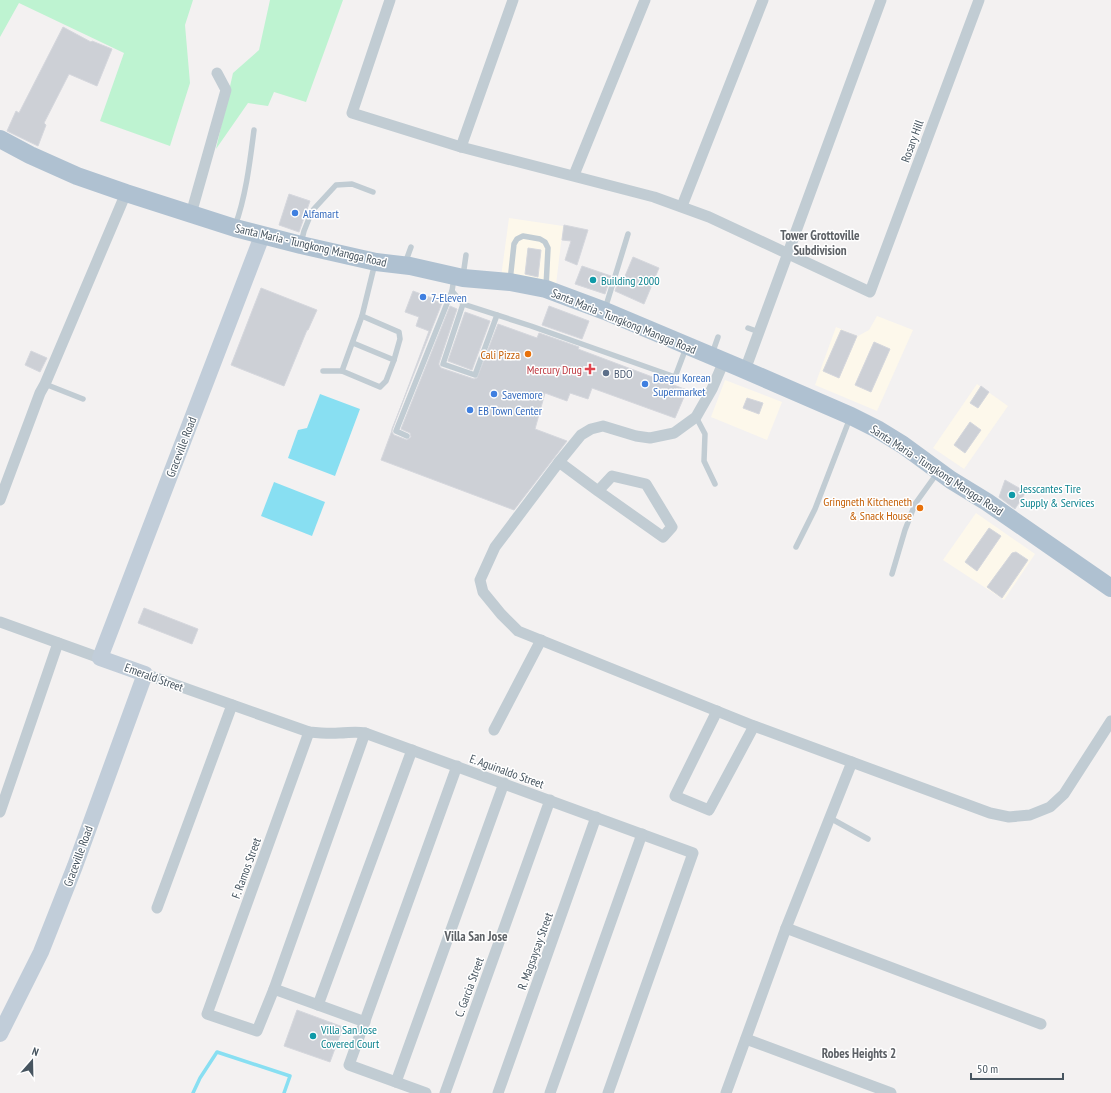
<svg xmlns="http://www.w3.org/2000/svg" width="1111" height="1093" viewBox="0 0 1111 1093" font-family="'PT Sans Narrow',sans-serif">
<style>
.commercial{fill:#fdf8eb}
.green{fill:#bef3d1}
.water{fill:#88dff2}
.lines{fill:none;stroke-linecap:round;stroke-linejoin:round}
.stream{stroke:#88dff2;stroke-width:3.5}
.building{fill:#cdd0d6;stroke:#d5d7dd}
.lane{stroke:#c1ccd3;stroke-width:5.5}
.street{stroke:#c1ccd3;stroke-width:11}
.secondary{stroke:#c1cdd9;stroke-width:16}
.primary{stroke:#afc1d1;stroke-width:18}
.shop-dot{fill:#3f7fe0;stroke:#fff;stroke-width:1.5}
.culture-dot{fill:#0f9aa8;stroke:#fff;stroke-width:1.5}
.food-dot{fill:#e8710a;stroke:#fff;stroke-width:1.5}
.health-dot{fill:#e0444e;stroke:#fff;stroke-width:1.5}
.service-dot{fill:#5c6f8a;stroke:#fff;stroke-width:1.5}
.labels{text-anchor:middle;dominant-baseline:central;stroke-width:3;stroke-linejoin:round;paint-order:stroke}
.street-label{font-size:12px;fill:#475560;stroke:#fff}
.shop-label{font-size:12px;fill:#366cbe;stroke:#fff;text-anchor:start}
.culture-label{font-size:12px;fill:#0d838f;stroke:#fff;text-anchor:start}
.food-label{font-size:12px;fill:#c56008;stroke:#fff;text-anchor:end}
.health-label{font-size:12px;fill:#be3a42;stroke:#fff;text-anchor:end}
.service-label{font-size:12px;fill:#4e5e75;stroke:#fff;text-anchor:start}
.neighbourhood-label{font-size:13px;font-weight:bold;fill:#5d6166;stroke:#fff}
</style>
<rect width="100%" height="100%" fill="#f3f1f1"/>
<g class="commercial">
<polygon points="509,218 563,226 556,285 501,277"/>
<polygon points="877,316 913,330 877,411 815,385 836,327 858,336 869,330"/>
<polygon points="725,380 782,402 767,440 711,417"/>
<polygon points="977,384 1008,406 964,469 933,448"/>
<polygon points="976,513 1035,554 1004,600 943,560"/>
</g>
<g class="green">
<polygon points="0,0 193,0 185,25 190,83 170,146 100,121 124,53 19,3 0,37"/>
<polygon points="270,0 343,0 306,102 274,92 268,106 248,103 216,149 233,73 259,50"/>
</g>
<g class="water">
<polygon points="320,394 360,409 335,476 288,458 298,430 307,428"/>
<polygon points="274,482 325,502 312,536 261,516"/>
</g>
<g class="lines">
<polyline class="stream" points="193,1093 200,1078 217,1052 290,1076 284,1093"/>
</g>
<g class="building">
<polygon points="63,27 91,42 92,41 112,49 97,86 69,74 44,123 46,125 38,146 7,131 16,111 19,113"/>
<polygon points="289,194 310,201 299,232 279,225"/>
<polygon points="564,225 588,230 577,265 565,260 571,241 562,240"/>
<polygon points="528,248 541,250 538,277 525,274"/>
<polygon points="633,257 659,268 644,304 615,291 619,279 623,281"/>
<polygon points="582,266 611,276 605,294 575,284"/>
<polygon points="261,288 317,310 308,330 307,330 284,386 231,365"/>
<polygon points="413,291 437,300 436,301 442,303 392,429 392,432 394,435 407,440 411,437 410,433 401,429 450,306 457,309 439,363 439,365 441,368 474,379 477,378 498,324 537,338 539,333 579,347 578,349 687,390 675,418 592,388 588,399 570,393 567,401 545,393 535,429 567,441 514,510 381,460 429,331 416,326 419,317 405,312"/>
<polygon points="549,306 589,321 582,339 542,325"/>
<polygon points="465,312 490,321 472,370 448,361"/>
<polygon points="841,330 857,336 839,378 823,371"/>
<polygon points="874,342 890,349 871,392 855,385"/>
<polygon points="31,351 47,358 40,372 25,365"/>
<polygon points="981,386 989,392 978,408 970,403"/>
<polygon points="747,398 763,403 759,414 743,408"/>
<polygon points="970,422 981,430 965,453 954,445"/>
<polygon points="1005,480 1026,492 1015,509 999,497"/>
<polygon points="989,528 1001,536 977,571 965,562"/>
<polygon points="1016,552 1028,560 1002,598 987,587 1012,553"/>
<polygon points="144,608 198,629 192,644 138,623"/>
<polygon points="297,1010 343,1027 330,1062 284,1046"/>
</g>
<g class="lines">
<g class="lane">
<path d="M 235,226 C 246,196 250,161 254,130"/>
<polyline points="301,243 304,231 312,211 336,185 352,184 373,192"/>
<polyline points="409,264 407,258 411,247"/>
<polyline points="463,276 466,255"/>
<polyline points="454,278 452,291 463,304 531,326 675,377 686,348"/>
<polyline points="510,281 514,244 517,239 523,236 540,239 545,242 548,248 546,287"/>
<polyline points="463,304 443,364 475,375 497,315"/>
<polyline points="605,309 628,234"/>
<polyline points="748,328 759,332"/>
<polyline points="353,343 394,360"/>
<polyline points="712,354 718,337"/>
<polyline points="323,371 342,371 362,316 375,263"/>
<polyline points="342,371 380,387 386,381 394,360 400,339 399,332 362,316"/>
<polyline points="45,384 83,399"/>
<polyline points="696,417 705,434 704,461 715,484"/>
<polyline points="407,436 396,431 452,291"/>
<polyline points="796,547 815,509 850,418"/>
<polyline points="892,574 905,530 915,504 938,472"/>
<polyline points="830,818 868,839"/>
</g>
<g class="street">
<polyline points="390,0 352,113 461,147 654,197 709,217 870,292 979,0"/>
<polyline points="461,147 513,0"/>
<polyline points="574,175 645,0"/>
<polyline points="682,206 763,0"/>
<polyline points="191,214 226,90 217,73"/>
<polyline points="724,361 712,389 696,417 674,433 650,438 636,436 603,426 591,429 581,435 559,462 495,547 480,580 483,592 501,614 518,631 754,726 990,813 1009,817 1030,815 1050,807 1064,794 1111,721"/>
<polyline points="745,370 881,0"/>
<polyline points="559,462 598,491 663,537 672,527 646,484 612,476 598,491"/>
<polyline points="0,500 40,393 45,384 126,193"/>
<polyline points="0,622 100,658"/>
<path d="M 145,674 L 309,732 C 319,733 329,734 339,733 C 349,733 354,731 365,733 L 693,853 L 608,1093"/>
<polyline points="717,711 675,796 709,810 754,726"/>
<polyline points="494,730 541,640"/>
<polyline points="309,732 207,1014 257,1031 274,989 365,733"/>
<polyline points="0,812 58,643"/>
<polyline points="157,908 232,705"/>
<polyline points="786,928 1041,1024"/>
<polyline points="274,989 365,1022"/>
<polyline points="318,1005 412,750"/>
<polyline points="746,1039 891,1093"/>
<polyline points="396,1082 504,783"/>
<polyline points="426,1093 349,1065 457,766"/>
<polyline points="445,1093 550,800"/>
<polyline points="498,1093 596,817"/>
<polyline points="550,1093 642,834"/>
<polyline points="726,1093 786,928 852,762"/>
</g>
<polyline class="secondary" points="0,1034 41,952 75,866 145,674 100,658 262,236"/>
<polyline class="primary" points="0,139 30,155 77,176 126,193 235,228 301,245 376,262 410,266 463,278 510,282 546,289 605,311 738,367 851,416 877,429 903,445 951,480 987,502 1111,588"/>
</g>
<g class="shop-dot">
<circle cx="295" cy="213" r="4"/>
<circle cx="423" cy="297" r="4"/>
<circle cx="645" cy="384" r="4"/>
<circle cx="494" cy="394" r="4"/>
<circle cx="470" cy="410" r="4"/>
</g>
<g class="culture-dot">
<circle cx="593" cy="280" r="4"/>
<circle cx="1012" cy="495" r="4"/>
<circle cx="313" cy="1036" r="4"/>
</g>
<g class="food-dot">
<circle cx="528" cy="354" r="4"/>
<circle cx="920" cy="508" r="4"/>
</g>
<path class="health-dot" d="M588 363h4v4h4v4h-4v4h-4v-4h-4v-4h4z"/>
<circle class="service-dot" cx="606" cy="373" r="4"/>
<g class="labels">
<g class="street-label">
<text transform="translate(912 141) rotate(-70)">Rosary Hill</text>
<text transform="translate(311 245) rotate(13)">Santa Maria - Tungkong Mangga Road</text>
<text transform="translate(624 321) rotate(22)">Santa Maria - Tungkong Mangga Road</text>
<text transform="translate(181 447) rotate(-69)">Graceville Road</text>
<text transform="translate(937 470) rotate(33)">Santa Maria - Tungkong Mangga Road</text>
<text transform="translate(154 677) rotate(20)">Emerald Street</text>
<text transform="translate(507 771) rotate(20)">E. Aguinaldo Street</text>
<text transform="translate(78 856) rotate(-70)">Graceville Road</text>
<text transform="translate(246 868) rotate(-70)">F. Ramos Street</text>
<text transform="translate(535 951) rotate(-70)">R. Magsaysay Street</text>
<text transform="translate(469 987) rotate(-70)">C. Garcia Street</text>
</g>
<g class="shop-label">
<text x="303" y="213">Alfamart</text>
<text x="431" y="297">7-Eleven</text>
<text x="653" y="377">Daegu Korean<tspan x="653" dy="14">Supermarket</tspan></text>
<text x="502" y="394">Savemore</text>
<text x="478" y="410">EB Town Center</text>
</g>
<g class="culture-label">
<text x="601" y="280">Building 2000</text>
<text x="1020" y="488">Jesscantes Tire<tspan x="1020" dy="14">Supply &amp; Services</tspan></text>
<text x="321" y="1029">Villa San Jose<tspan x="321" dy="14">Covered Court</tspan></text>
</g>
<g class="food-label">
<text x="520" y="354">Cali Pizza</text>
<text x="912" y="501">Gringneth Kitcheneth<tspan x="912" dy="14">&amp; Snack House</tspan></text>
</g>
<g class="health-label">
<text x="582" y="369">Mercury Drug</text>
</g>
<g class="service-label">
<text x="614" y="373">BDO</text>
</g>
<g class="neighbourhood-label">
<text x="820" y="235">Tower Grottoville<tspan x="820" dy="15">Subdivision</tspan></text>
<text x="476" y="936">Villa San Jose</text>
<text x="859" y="1053">Robes Heights 2</text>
</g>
</g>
<g transform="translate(32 1061) rotate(20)" stroke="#ffffff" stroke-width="3" paint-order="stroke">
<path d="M0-3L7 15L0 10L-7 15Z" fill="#475560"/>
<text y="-6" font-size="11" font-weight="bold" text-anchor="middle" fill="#475560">N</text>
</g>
<path d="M971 1073v6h92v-6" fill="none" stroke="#475560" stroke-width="2"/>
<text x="977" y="1073" font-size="12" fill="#475560" stroke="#ffffff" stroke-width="3" paint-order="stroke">50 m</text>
</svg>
